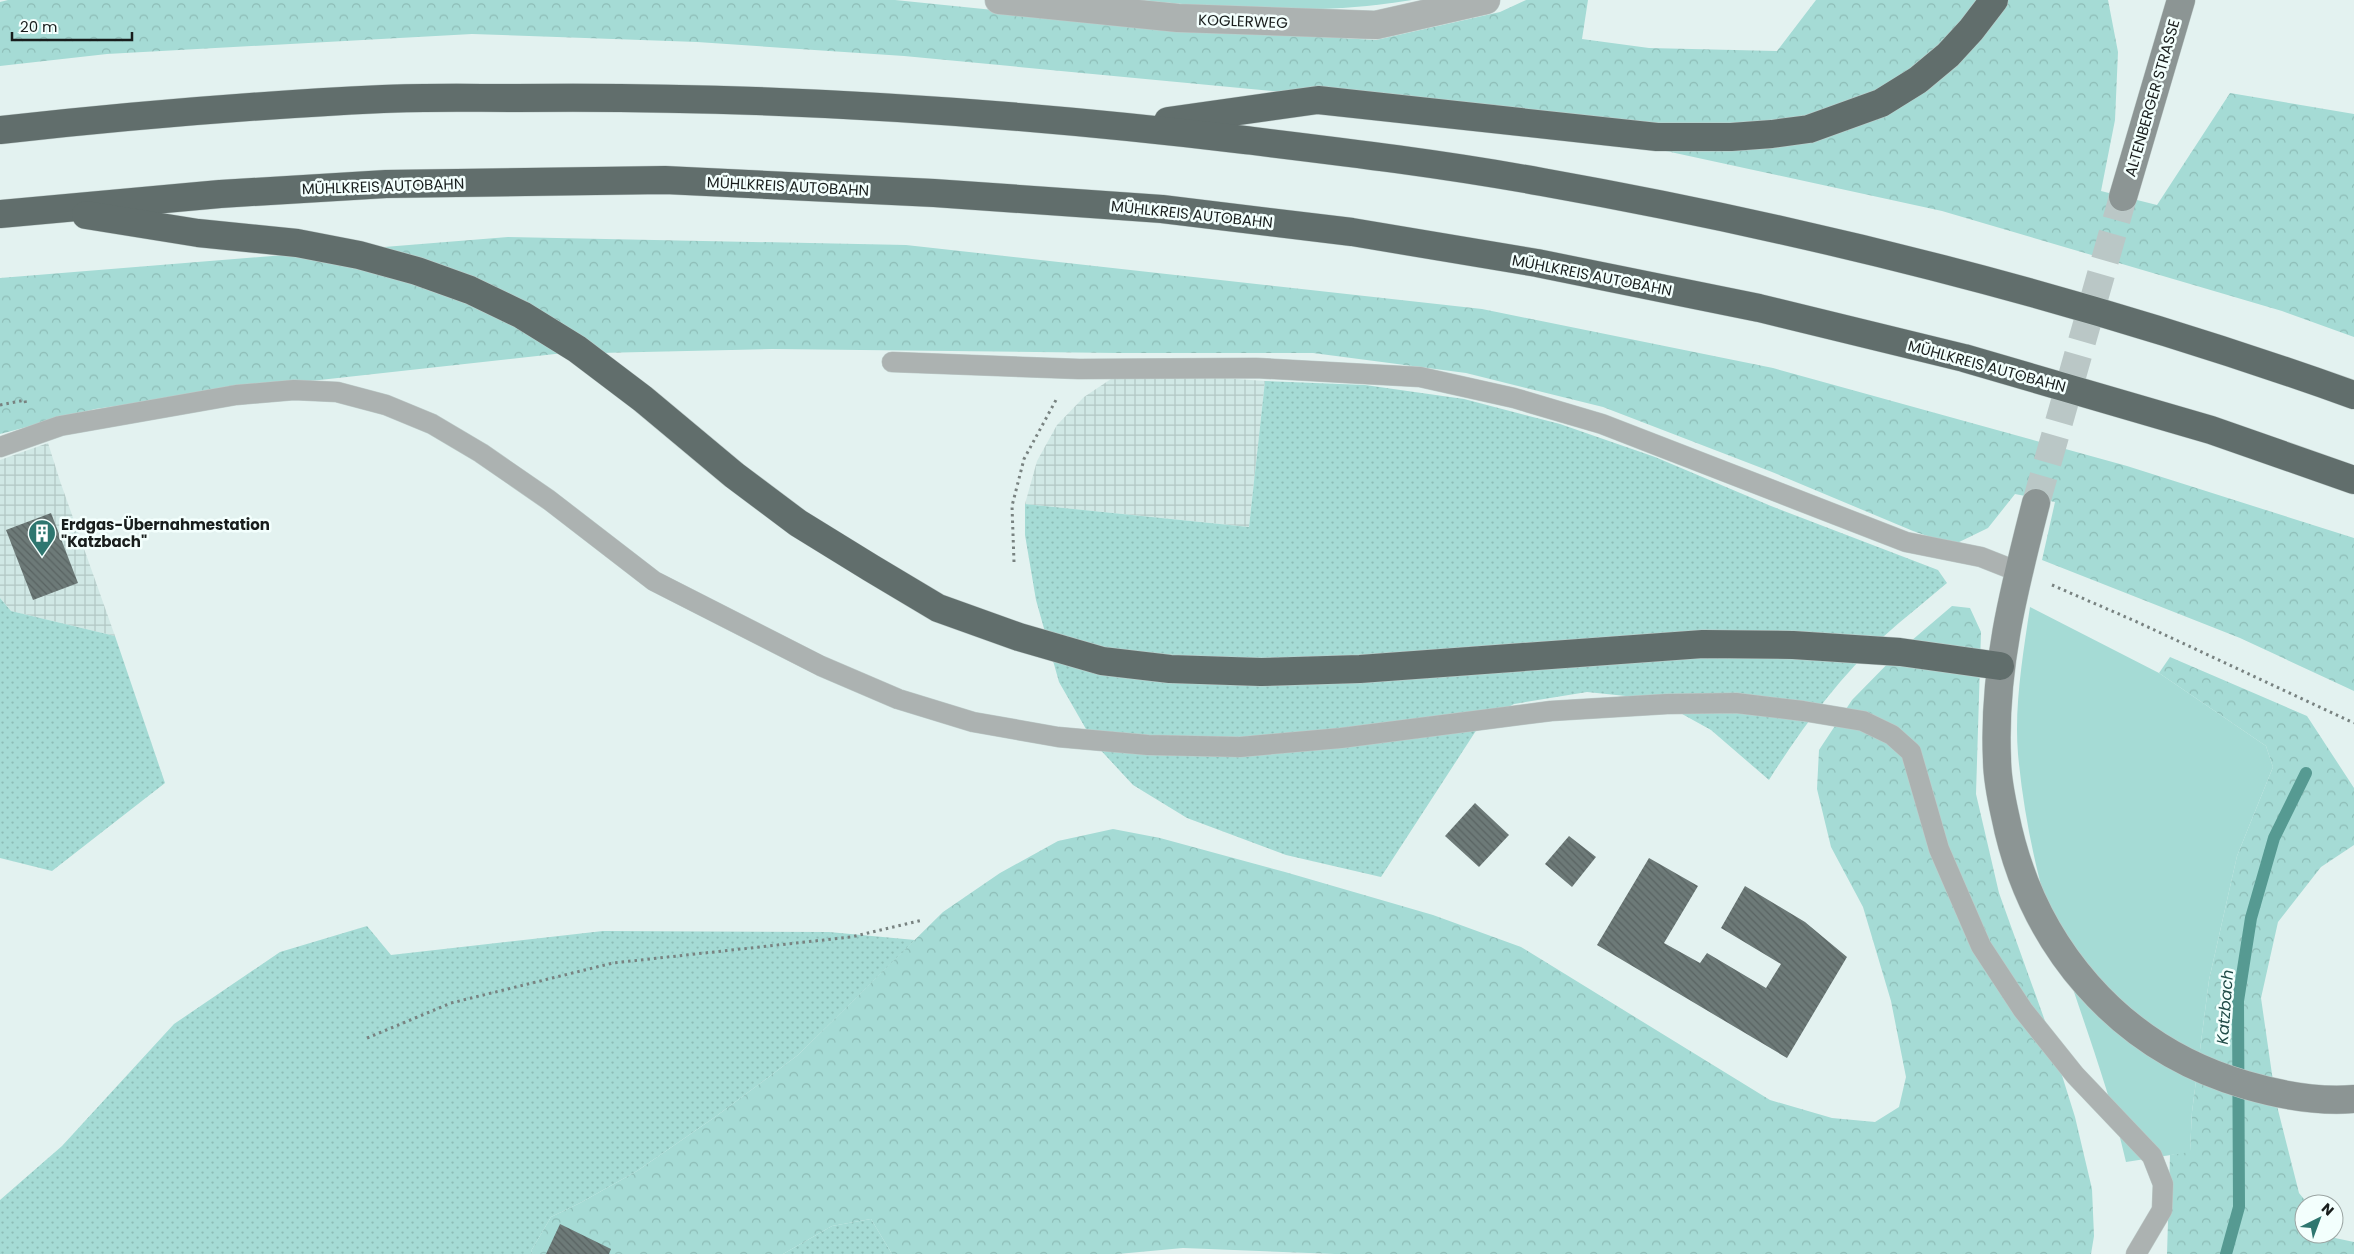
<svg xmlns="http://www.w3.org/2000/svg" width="2354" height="1254" viewBox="0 0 2354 1254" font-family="Poppins,sans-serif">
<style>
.industrial{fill:url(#industrial-grid)}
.grass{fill:url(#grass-dots)}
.forest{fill:url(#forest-crowns)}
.garden{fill:#a5dbd5}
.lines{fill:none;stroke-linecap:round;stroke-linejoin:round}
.stream{stroke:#569a92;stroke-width:12}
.building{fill:url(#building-back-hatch)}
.secondary-tunnel{stroke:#bac7c6;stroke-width:28;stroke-dasharray:28 14;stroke-linecap:butt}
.lane-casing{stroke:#beccca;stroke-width:21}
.street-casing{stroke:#beccca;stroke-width:29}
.secondary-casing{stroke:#beccca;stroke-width:29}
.highway-casing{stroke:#beccca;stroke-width:29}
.path{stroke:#788280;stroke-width:3;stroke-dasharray:2.5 4;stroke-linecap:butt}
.lane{stroke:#acb2b1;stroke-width:20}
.street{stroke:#acb2b1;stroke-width:28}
.secondary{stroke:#8c9594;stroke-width:28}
.highway{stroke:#616e6c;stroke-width:28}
.labels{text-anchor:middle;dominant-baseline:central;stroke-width:5;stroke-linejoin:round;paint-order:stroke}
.street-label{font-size:15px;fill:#181d1c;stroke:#f3fffd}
.poi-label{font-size:15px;font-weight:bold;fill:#181d1c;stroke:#f3fffd;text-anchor:start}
.water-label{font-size:16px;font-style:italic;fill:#214c48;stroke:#f3fffd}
</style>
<defs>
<pattern id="industrial-grid" width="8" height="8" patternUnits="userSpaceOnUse" patternTransform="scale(1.25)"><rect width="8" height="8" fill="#d0e8e5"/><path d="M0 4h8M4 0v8" fill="none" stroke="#b2c7c4"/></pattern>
<pattern id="grass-dots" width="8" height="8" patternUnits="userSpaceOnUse" patternTransform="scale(1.25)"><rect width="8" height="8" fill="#a5dbd5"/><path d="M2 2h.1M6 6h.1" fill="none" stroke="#8dbcb6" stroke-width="1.8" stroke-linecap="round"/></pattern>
<pattern id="forest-crowns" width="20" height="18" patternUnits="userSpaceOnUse" patternTransform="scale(1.25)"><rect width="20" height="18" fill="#a5dbd5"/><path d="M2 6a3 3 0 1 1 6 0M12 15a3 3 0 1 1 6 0" fill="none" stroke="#8dbcb6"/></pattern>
<pattern id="building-back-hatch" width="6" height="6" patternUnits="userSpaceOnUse" patternTransform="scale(1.25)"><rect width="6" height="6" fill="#6d7a78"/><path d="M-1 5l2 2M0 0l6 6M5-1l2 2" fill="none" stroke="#596362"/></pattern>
</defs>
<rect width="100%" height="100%" fill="#e3f2f0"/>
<g class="industrial">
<polygon points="1223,378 1265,381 1249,527 1025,504 1037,461 1057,425 1084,397 1111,379"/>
<polygon points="48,443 60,481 115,636 11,611 0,598 0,460"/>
</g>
<g class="grass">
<path d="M 1265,381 L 1365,385 L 1464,399 L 1560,424 L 1655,457 L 1771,506 L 1938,570 L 1947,583 C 1926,601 1904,618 1883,637 C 1839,678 1801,729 1769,780 L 1711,730 L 1655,699 L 1587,692 L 1514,704 L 1481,723 L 1381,877 L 1286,855 L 1187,818 L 1133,785 L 1094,743 L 1059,682 L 1036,600 L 1025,535 L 1025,504 L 1249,527 Z"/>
<polygon points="0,598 11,611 115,636 165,783 52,871 0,858"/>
<polygon points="367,926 391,955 603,931 829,932 915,940 798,1055 715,1117 637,1171 580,1203 551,1217 531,1251 533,1254 0,1254 0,1200 62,1146 174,1024 280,952"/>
<polygon points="871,1219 892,1254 783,1254 832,1226"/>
</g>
<g class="forest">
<polygon points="8,0 895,0 1182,29 1376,40 1500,12 1526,0 1588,0 1582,39 1649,48 1777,51 1816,0 2108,0 2118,52 2115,120 2101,191 2157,205 2230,93 2354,114 2354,337 2282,311 1942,211 1629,143 1304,94 904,56 697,42 472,34 107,54 0,66 0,2"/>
<polygon points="508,237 906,245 1482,309 1773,368 2127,466 2354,538 2354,691 2240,638 2042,560 2055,502 2015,494 1988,528 1953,545 1913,531 1772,472 1603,407 1466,373 1313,353 1117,353 772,349 555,354 228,390 95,409 0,434 0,278"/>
<polygon points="1952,606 1970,608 1981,632 1976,794 1999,893 2045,1021 2075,1117 2092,1189 2094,1236 2091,1254 1335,1254 1183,1248 1118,1254 892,1254 871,1219 832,1226 783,1254 533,1254 531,1251 551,1217 580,1203 637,1171 715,1117 798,1055 943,912 1000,873 1058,841 1113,829 1160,838 1285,872 1433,915 1521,947 1770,1100 1832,1118 1875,1122 1899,1107 1906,1077 1891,1001 1863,907 1831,847 1817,789 1819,750 1852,700 1904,647"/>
<polygon points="2170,657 2307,716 2354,788 2354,845 2321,867 2278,922 2261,998 2276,1102 2299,1193 2308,1204 2304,1204 2304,1234 2332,1234 2335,1238 2354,1242 2354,1254 2167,1254 2170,1155 2190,1151 2192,1112 2209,980 2237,856 2273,767 2266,746 2159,673"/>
</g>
<g class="garden">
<path d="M 1142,0 L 1412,0 C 1324,15 1231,10 1142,0 Z"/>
<path d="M 2030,607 L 2159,673 L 2266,746 L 2273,767 L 2237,856 L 2209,980 L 2192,1112 L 2190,1152 L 2126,1162 C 2107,1078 2074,999 2050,917 C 2034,864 2023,809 2018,754 C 2014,707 2023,654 2030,607 Z"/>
</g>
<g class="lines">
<polyline class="stream" points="2226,1254 2239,1207 2238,1001 2251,918 2274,838 2306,773"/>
</g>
<g class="building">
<polygon points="51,513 78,583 33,600 6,530"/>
<polygon points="1475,803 1509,835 1479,867 1445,836"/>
<polygon points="1569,836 1596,857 1572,887 1545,864"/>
<polygon points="1649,858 1698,886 1664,943 1700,963 1707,953 1766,988 1781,964 1721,928 1745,886 1805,922 1847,957 1787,1058 1597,945"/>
<polygon points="560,1224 611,1249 609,1254 546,1254"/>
</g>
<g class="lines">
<polyline class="secondary-tunnel" points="2036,503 2123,197"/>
<g class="lane-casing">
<g id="lane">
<polyline points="892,362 1079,369 1256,368 1420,377 1514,398 1602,424 1906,542 1981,557 2019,572"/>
<polyline points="0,447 60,426 236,395 294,390 337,392 386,405 432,424 481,453 549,500 654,581 821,666 898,699 973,722 1058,737 1148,745 1240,747 1341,738 1551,711 1667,704 1736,703 1803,711 1863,721 1892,735 1911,752 1939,849 1981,946 2023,1010 2075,1075 2152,1156 2163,1184 2162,1210 2136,1254"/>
</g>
</g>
<g class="street-casing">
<polyline id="street" points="999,0 1178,18 1376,25 1486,0"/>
</g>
<g class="secondary-casing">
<g id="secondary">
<polyline points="2123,197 2181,0"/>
<path d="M 2036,503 C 2014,589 1993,670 1997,759 C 1997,778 2001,797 2005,815 C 2031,945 2118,1048 2246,1085 C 2280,1095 2318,1102 2354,1099"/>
</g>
</g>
<g class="highway-casing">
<g id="highway">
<polyline points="1168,121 1318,100 1657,137 1731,137 1772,134 1809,129 1881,103 1918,80 1948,55 1971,30 1994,0"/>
<path d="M 0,130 C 127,116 255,105 383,99 C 427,97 471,98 515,98 C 759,95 1003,111 1245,140 C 1344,152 1444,164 1542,182 C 1817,231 2091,301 2354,395"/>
<polyline points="0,214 220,194 386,184 665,180 934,193 1162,209 1352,232 1537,263 1759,308 1964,358 2211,430 2354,480"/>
<polyline points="86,215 198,233 297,243 359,255 417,271 470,290 522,315 577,349 643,399 734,475 798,523 871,568 938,608 1019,637 1102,661 1170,669 1261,672 1360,669 1703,644 1793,645 1900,652 2000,666"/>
</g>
</g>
<g class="path">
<polyline points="0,405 25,400 26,406"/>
<polyline points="1014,562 1012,506 1024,459 1056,400"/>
<polyline points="2052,585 2135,621 2354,723"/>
<polyline points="367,1038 451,1003 613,963 851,937 923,920"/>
</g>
<use href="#lane" class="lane"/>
<use href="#street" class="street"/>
<use href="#secondary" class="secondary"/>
<use href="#highway" class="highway"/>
</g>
<defs>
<g id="building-pin" transform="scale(1.4375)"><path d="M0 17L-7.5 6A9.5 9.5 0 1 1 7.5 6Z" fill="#2e766f" stroke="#f3fffd"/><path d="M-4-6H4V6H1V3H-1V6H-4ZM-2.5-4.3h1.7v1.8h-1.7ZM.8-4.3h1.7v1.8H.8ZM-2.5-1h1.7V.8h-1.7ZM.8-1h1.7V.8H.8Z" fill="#fff"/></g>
</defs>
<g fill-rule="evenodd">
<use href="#building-pin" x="42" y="533"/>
</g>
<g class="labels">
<g class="street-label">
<text transform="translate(1243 21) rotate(2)">KOGLERWEG</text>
<text transform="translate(2152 98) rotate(-74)">ALTENBERGER STRASSE</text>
<text transform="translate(383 186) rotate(-2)">MÜHLKREIS AUTOBAHN</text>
<text transform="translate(788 186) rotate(3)">MÜHLKREIS AUTOBAHN</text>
<text transform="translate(1192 214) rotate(6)">MÜHLKREIS AUTOBAHN</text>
<text transform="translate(1592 275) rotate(11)">MÜHLKREIS AUTOBAHN</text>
<text transform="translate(1987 366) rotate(15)">MÜHLKREIS AUTOBAHN</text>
</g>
<g class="poi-label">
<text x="61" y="524">Erdgas-Übernahmestation<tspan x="61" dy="17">"Katzbach"</tspan></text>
</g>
<g class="water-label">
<text transform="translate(2225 1007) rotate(-86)">Katzbach</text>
</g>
</g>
<g transform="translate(2319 1219) rotate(42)"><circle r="24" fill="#f3fffd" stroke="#9ba5a3"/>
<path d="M0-4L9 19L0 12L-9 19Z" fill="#2e766f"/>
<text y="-8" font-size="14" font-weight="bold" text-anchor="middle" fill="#181d1c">N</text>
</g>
<path d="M12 32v8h120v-8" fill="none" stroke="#181d1c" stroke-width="2.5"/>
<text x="20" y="32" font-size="15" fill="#181d1c" stroke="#f3fffd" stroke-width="4" paint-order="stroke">20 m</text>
</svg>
